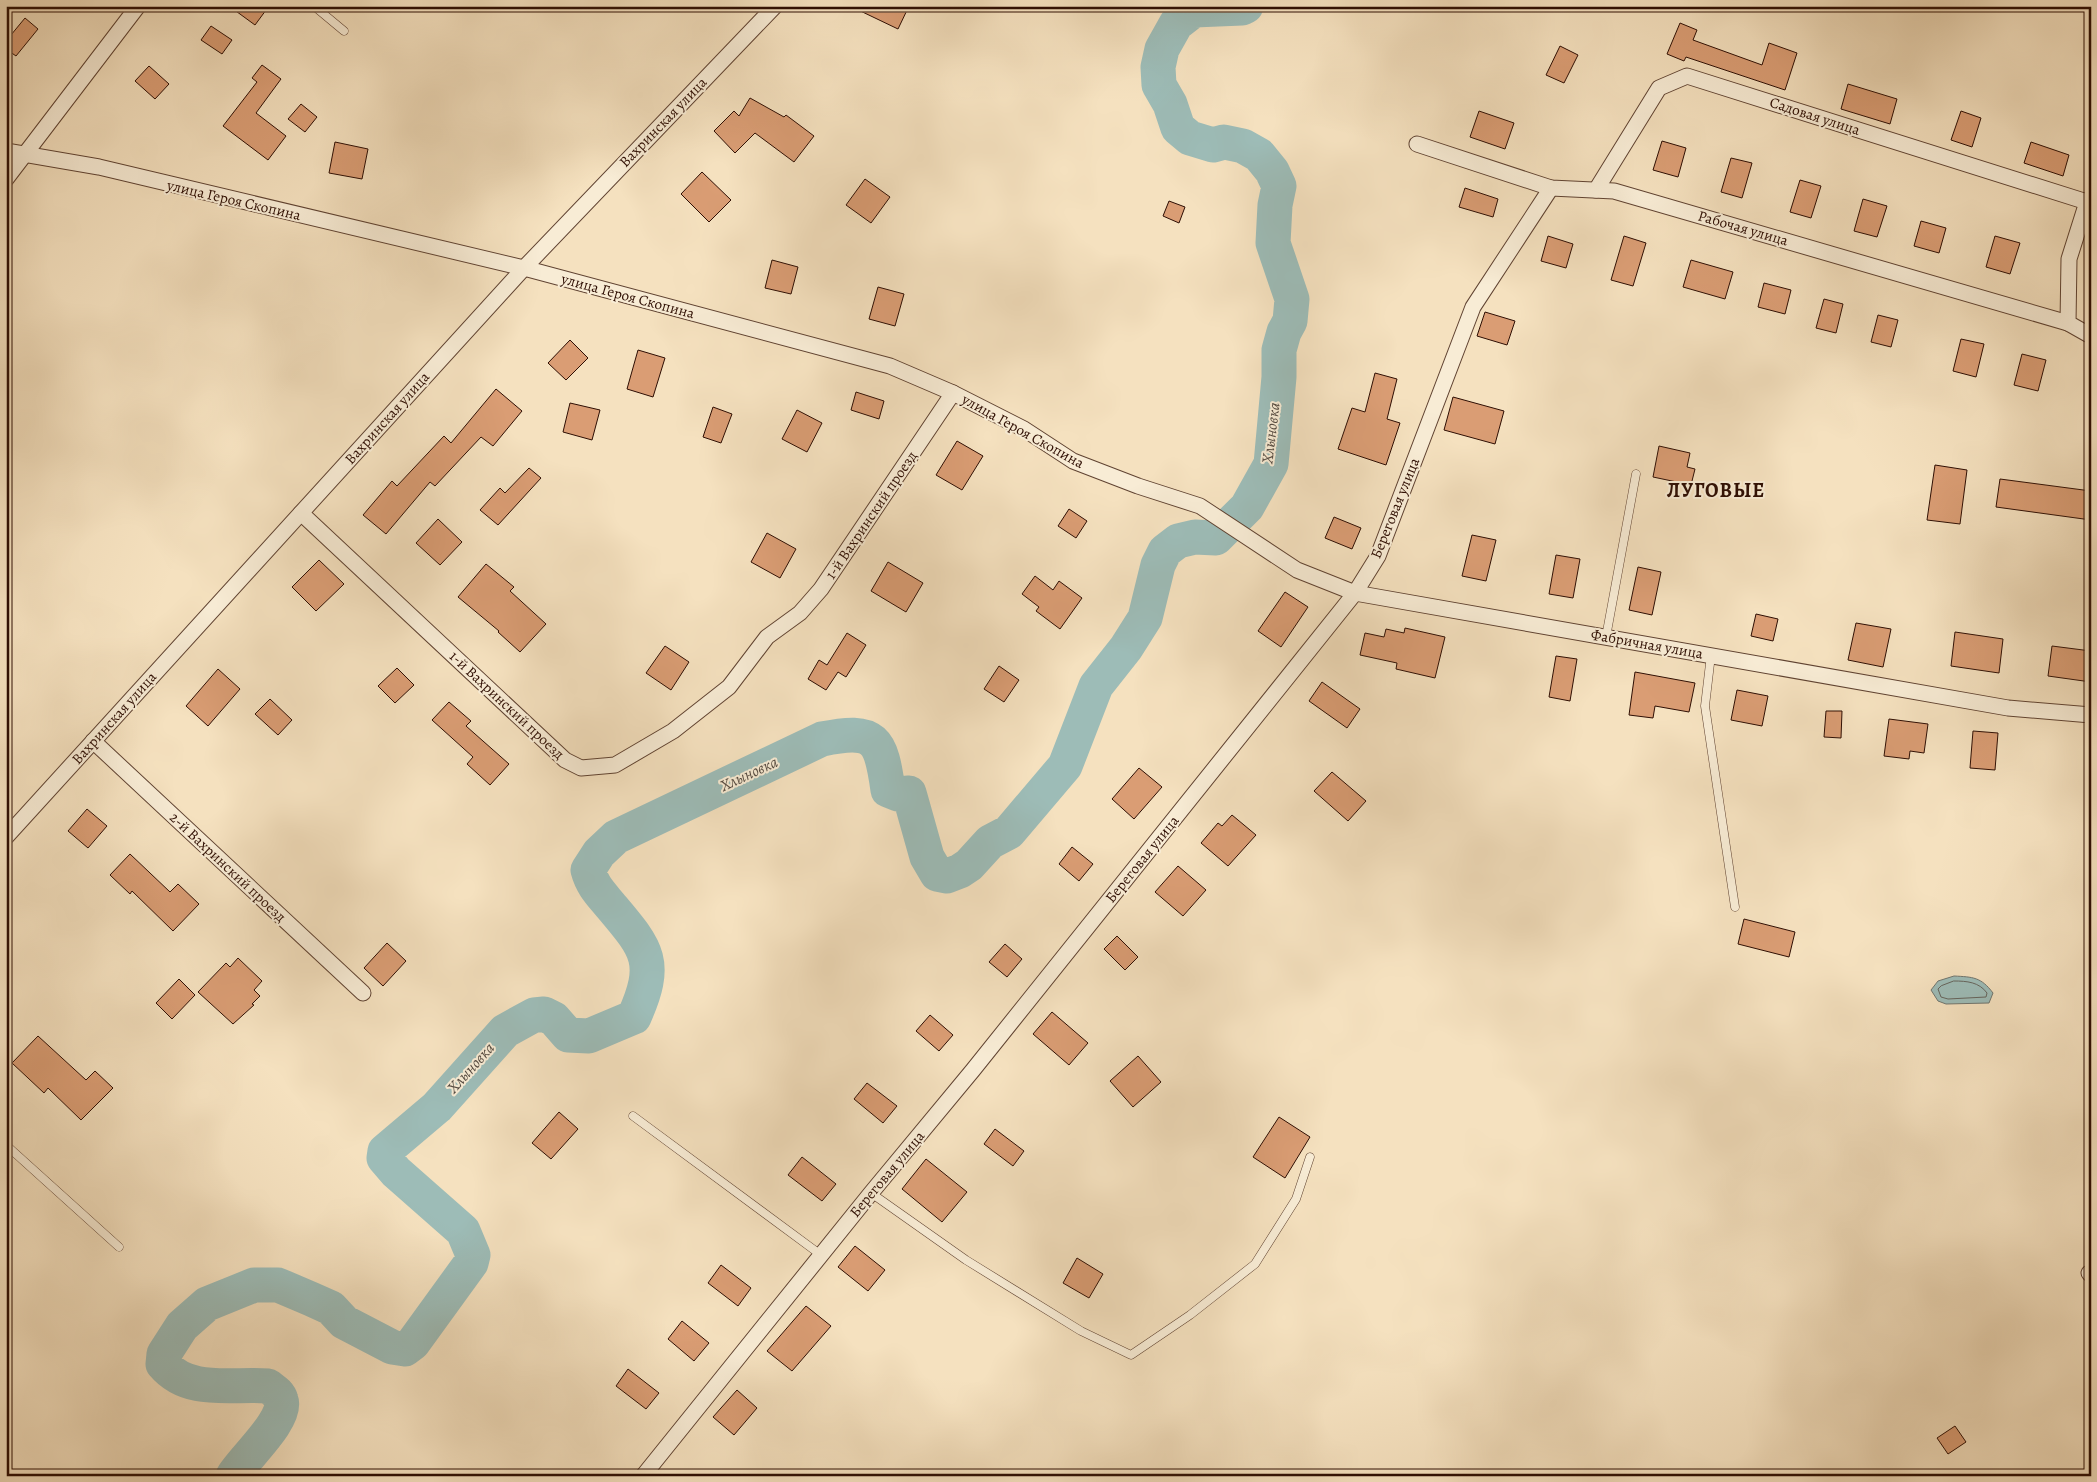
<svg xmlns="http://www.w3.org/2000/svg" width="2097" height="1482" viewBox="0 0 2097 1482" font-family="Alegreya,serif">
<style>
.water{fill:#9dbcb7;stroke:#71766f}
.lines{fill:none;stroke-linecap:round;stroke-linejoin:round}
.shore{stroke:#66655d;stroke-width:1}
.river{stroke:#9dbcb7;stroke-width:35}
.building{fill:#da9d74;stroke:#2e0e03}
.service-casing{stroke:#604332;stroke-width:9}
.minor-casing{stroke:#604332;stroke-width:17}
.service{stroke:#f8ecd5;stroke-width:8}
.minor{stroke:#f8ecd5;stroke-width:15}
.labels{text-anchor:middle;dominant-baseline:central;stroke-width:4;stroke-linejoin:round;paint-order:stroke}
.street-label{font-size:15px;fill:#2e0e03;stroke:#f8ecd5}
.water-label{font-size:16px;font-style:italic;fill:#554b42;stroke:#f8ecd5}
.district-label{font-size:20px;font-weight:bold;letter-spacing:1px;fill:#2e0e03;stroke:#f8ecd5}
</style>
<rect width="100%" height="100%" fill="#f5e1bf"/>
<filter id="stains"><feTurbulence type="fractalNoise" baseFrequency=".004" numOctaves="4"/><feColorMatrix values="0 0 0 0 .2 0 0 0 0 .09 0 0 0 0 .02 0 0 0 .5 -.17"/></filter>
<radialGradient id="worn" r=".72"><stop offset=".6" stop-color="#630" stop-opacity="0"/><stop offset="1" stop-color="#630" stop-opacity=".3"/></radialGradient>
<path class="water" d="M 1954,976 C 1973,977 1981,977 1993,993 L 1989,1003 L 1946,1004 L 1938,1001 L 1931,990 L 1938,981 Z"/>
<g class="lines">
<path class="shore" d="M 1954,981 C 1967,981 1979,982 1987,993 L 1986,997 L 1948,999 L 1941,997 L 1938,989 L 1941,986 Z"/>
<path class="river" d="M 233,1476 C 243,1459 288,1419 281,1400 C 279,1393 273,1390 268,1386 C 232,1383 189,1395 163,1364 L 164,1354 L 182,1326 L 207,1304 L 254,1285 L 278,1285 L 311,1299 L 331,1308 L 344,1322 L 392,1347 L 405,1349 L 413,1343 L 471,1263 L 473,1255 L 463,1231 L 396,1172 L 384,1158 L 385,1151 L 437,1107 L 505,1031 L 534,1015 L 544,1014 L 554,1019 L 568,1035 L 589,1036 L 634,1017 C 659,961 647,949 610,905 C 600,893 592,885 588,870 L 599,853 L 616,837 L 822,739 C 876,728 881,739 888,790 L 898,794 L 909,793 L 927,857 L 937,874 L 947,876 L 960,871 L 969,865 L 990,842 L 1009,832 L 1065,766 L 1096,686 L 1126,648 L 1145,618 L 1158,565 L 1165,551 L 1178,541 L 1195,537 L 1216,538 L 1247,507 L 1271,464 L 1279,377 L 1279,350 L 1284,332 L 1290,321 L 1292,299 L 1273,243 L 1275,205 L 1279,186 L 1272,171 L 1259,155 L 1243,146 L 1224,142 L 1213,145 L 1190,138 L 1178,128 L 1170,104 L 1159,85 L 1158,67 L 1162,49 L 1176,24 L 1194,10 L 1242,8 L 1246,6"/>
</g>
<g class="building">
<polygon points="229,6 269,6 255,25"/>
<polygon points="850,6 909,6 898,29"/>
<polygon points="25,18 38,29 16,56 6,49 6,41"/>
<polygon points="1680,23 1697,30 1693,40 1762,65 1769,43 1797,53 1785,90 1686,57 1684,61 1667,54"/>
<polygon points="211,26 232,40 222,54 201,40"/>
<polygon points="1560,46 1578,55 1564,83 1546,75"/>
<polygon points="262,65 281,79 256,113 286,136 268,160 223,126 257,82 252,78"/>
<polygon points="149,66 169,84 155,99 135,81"/>
<polygon points="1848,84 1897,99 1890,124 1841,109"/>
<polygon points="750,98 784,117 786,115 814,136 794,162 755,133 735,153 714,131 734,111 739,116"/>
<polygon points="301,104 317,117 305,132 288,119"/>
<polygon points="1479,111 1514,123 1505,149 1470,137"/>
<polygon points="1961,111 1981,118 1972,147 1951,140"/>
<polygon points="1662,141 1686,148 1678,177 1653,170"/>
<polygon points="335,142 368,149 362,179 329,173"/>
<polygon points="2031,142 2069,155 2063,176 2024,163"/>
<polygon points="1731,158 1752,163 1742,198 1721,192"/>
<polygon points="702,172 731,200 709,222 681,194"/>
<polygon points="865,179 890,197 871,223 846,205"/>
<polygon points="1800,180 1821,186 1811,218 1790,212"/>
<polygon points="1465,188 1498,199 1493,217 1459,207"/>
<polygon points="1863,199 1887,206 1877,237 1854,231"/>
<polygon points="1169,201 1185,207 1179,223 1163,216"/>
<polygon points="1921,221 1946,228 1939,253 1914,246"/>
<polygon points="1548,236 1573,244 1566,268 1541,261"/>
<polygon points="1624,236 1646,243 1633,286 1611,280"/>
<polygon points="1995,236 2020,243 2010,274 1986,267"/>
<polygon points="772,260 798,267 791,294 765,288"/>
<polygon points="1691,260 1733,272 1725,299 1683,287"/>
<polygon points="1764,283 1791,290 1785,314 1758,307"/>
<polygon points="878,287 904,294 895,326 869,319"/>
<polygon points="1824,299 1843,304 1836,333 1816,328"/>
<polygon points="1485,312 1515,321 1507,345 1477,336"/>
<polygon points="1878,315 1898,320 1891,347 1871,342"/>
<polygon points="1961,339 1984,344 1976,377 1953,371"/>
<polygon points="570,340 588,358 566,380 548,363"/>
<polygon points="638,350 665,358 653,397 627,389"/>
<polygon points="2022,354 2046,360 2038,391 2014,385"/>
<polygon points="1375,373 1397,379 1387,419 1400,423 1386,465 1338,449 1352,408 1365,412"/>
<polygon points="496,389 522,411 493,446 481,437 435,486 430,482 386,534 363,515 392,481 397,486 444,436 451,443"/>
<polygon points="856,392 884,401 879,419 851,410"/>
<polygon points="1453,397 1504,411 1495,444 1444,430"/>
<polygon points="570,403 600,410 592,440 563,432"/>
<polygon points="713,407 732,414 721,443 703,437"/>
<polygon points="797,410 822,423 807,452 782,439"/>
<polygon points="957,441 983,456 962,490 936,475"/>
<polygon points="1659,446 1690,453 1687,467 1695,469 1691,485 1653,477"/>
<polygon points="1935,465 1967,470 1960,524 1927,520"/>
<polygon points="529,468 541,478 498,525 480,510 500,488 505,493"/>
<polygon points="2000,479 2091,491 2091,520 1996,507"/>
<polygon points="1069,509 1087,521 1076,538 1058,526"/>
<polygon points="1334,517 1361,528 1352,549 1325,538"/>
<polygon points="438,519 462,542 440,565 416,543"/>
<polygon points="767,533 796,549 780,578 751,562"/>
<polygon points="1472,535 1496,540 1486,581 1462,576"/>
<polygon points="1556,555 1580,559 1573,598 1549,594"/>
<polygon points="319,560 344,584 316,611 292,587"/>
<polygon points="888,562 923,583 906,612 871,591"/>
<polygon points="486,564 514,587 510,591 546,624 520,652 498,632 499,631 458,597"/>
<polygon points="1638,567 1661,572 1652,615 1629,610"/>
<polygon points="1035,576 1053,590 1059,581 1082,598 1060,629 1036,611 1039,607 1022,594"/>
<polygon points="1285,592 1308,607 1281,647 1258,631"/>
<polygon points="1756,614 1778,619 1773,641 1751,636"/>
<polygon points="1856,623 1891,629 1883,667 1848,660"/>
<polygon points="1405,628 1445,637 1435,678 1396,669 1397,663 1360,655 1365,633 1384,637 1386,629 1404,633"/>
<polygon points="1955,632 2003,639 1999,673 1951,666"/>
<polygon points="847,633 866,645 846,677 838,672 826,690 808,679 819,660 827,665"/>
<polygon points="665,646 689,662 671,690 646,673"/>
<polygon points="2052,646 2091,651 2091,682 2048,676"/>
<polygon points="1556,656 1577,659 1570,701 1549,697"/>
<polygon points="999,666 1019,680 1004,702 984,689"/>
<polygon points="397,668 414,685 395,703 378,686"/>
<polygon points="218,669 240,689 208,726 186,706"/>
<polygon points="1635,672 1695,683 1689,712 1655,706 1653,718 1629,715"/>
<polygon points="1322,682 1360,709 1347,728 1309,701"/>
<polygon points="1737,690 1768,696 1762,726 1731,720"/>
<polygon points="270,699 292,720 278,735 255,714"/>
<polygon points="449,702 471,721 466,726 509,764 490,785 467,764 473,757 432,720"/>
<polygon points="1826,711 1842,711 1841,738 1824,737"/>
<polygon points="1889,719 1928,724 1924,753 1910,751 1909,759 1884,756"/>
<polygon points="1973,731 1998,733 1995,770 1970,768"/>
<polygon points="1139,768 1162,787 1134,819 1112,799"/>
<polygon points="1332,772 1366,801 1348,821 1314,791"/>
<polygon points="87,809 107,826 88,848 68,831"/>
<polygon points="1232,815 1256,835 1228,866 1201,843 1218,823 1222,826"/>
<polygon points="1072,847 1093,864 1079,881 1059,864"/>
<polygon points="130,854 170,892 178,884 199,904 173,931 132,891 130,894 110,875"/>
<polygon points="1178,866 1206,890 1183,916 1155,892"/>
<polygon points="1744,919 1795,932 1789,957 1738,944"/>
<polygon points="1117,936 1138,957 1125,970 1104,949"/>
<polygon points="387,943 406,961 383,986 364,968"/>
<polygon points="1005,944 1022,959 1007,977 989,962"/>
<polygon points="238,958 262,981 254,990 260,996 252,1004 254,1005 233,1024 198,992 226,963 230,967"/>
<polygon points="179,979 195,995 172,1019 156,1003"/>
<polygon points="1052,1012 1088,1043 1069,1065 1033,1034"/>
<polygon points="930,1015 953,1035 939,1051 916,1031"/>
<polygon points="38,1036 86,1080 95,1071 113,1088 81,1120 48,1088 44,1093 12,1063"/>
<polygon points="1138,1056 1161,1082 1133,1107 1110,1081"/>
<polygon points="867,1083 897,1106 883,1123 854,1099"/>
<polygon points="559,1112 578,1129 551,1159 532,1143"/>
<polygon points="1279,1117 1310,1137 1285,1178 1253,1157"/>
<polygon points="995,1129 1024,1151 1013,1166 984,1144"/>
<polygon points="802,1157 836,1184 822,1201 788,1175"/>
<polygon points="926,1159 967,1192 942,1222 902,1189"/>
<polygon points="855,1246 885,1270 868,1291 838,1267"/>
<polygon points="1077,1258 1103,1274 1089,1298 1063,1283"/>
<polygon points="721,1265 751,1288 738,1306 708,1283"/>
<polygon points="806,1306 831,1326 792,1371 767,1351"/>
<polygon points="682,1321 709,1343 694,1361 668,1339"/>
<polygon points="628,1369 659,1393 646,1409 616,1386"/>
<polygon points="737,1390 757,1408 734,1435 713,1417"/>
<polygon points="1955,1426 1966,1442 1948,1454 1937,1438"/>
</g>
<g class="lines">
<g class="service-casing">
<g id="service">
<polyline points="314,6 344,31"/>
<polyline points="1606,637 1636,474"/>
<polyline points="1711,655 1705,706 1735,907"/>
<polyline points="633,1116 821,1255"/>
<polyline points="6,1145 119,1247"/>
<polyline points="871,1193 966,1260 1081,1331 1131,1355 1190,1315 1255,1264 1296,1199 1310,1157"/>
</g>
</g>
<g class="minor-casing">
<g id="minor">
<polyline points="1417,144 1551,188 1614,191 2068,323"/>
<polyline points="6,151 99,167 524,268 890,366 953,393 1024,429 1073,461 1138,486 1200,506 1297,570 1355,593 2008,708 2091,715"/>
<polyline points="6,179 138,6"/>
<polyline points="1596,190 1659,88 1687,76 2087,202"/>
<polyline points="2091,198 2087,202 2069,259 2068,323 2091,336"/>
<polyline points="301,513 565,760 581,768 615,765 673,731 729,687 767,637 800,613 821,589 953,393"/>
<polyline points="93,741 363,993"/>
<polyline points="6,837 524,268 775,6"/>
<polyline points="2089,1273 2091,1275"/>
<polyline points="643,1476 871,1193 973,1070 1355,593 1378,556 1473,307 1551,188"/>
</g>
</g>
<use href="#service" class="service"/>
<use href="#minor" class="minor"/>
</g>
<g class="labels">
<g class="street-label">
<text transform="translate(1815 116) rotate(18)">Садовая улица</text>
<text transform="translate(663 122) rotate(-46)">Вахринская улица</text>
<text transform="translate(234 200) rotate(13)">улица Героя Скопина</text>
<text transform="translate(1743 228) rotate(16)">Рабочая улица</text>
<text transform="translate(628 296) rotate(15)">улица Героя Скопина</text>
<text transform="translate(387 418) rotate(-48)">Вахринская улица</text>
<text transform="translate(1023 431) rotate(29)">улица Героя Скопина</text>
<text transform="translate(1395 508) rotate(-68)">Береговая улица</text>
<text transform="translate(871 515) rotate(-56)">1-й Вахринский проезд</text>
<text transform="translate(1647 644) rotate(10)">Фабричная улица</text>
<text transform="translate(507 705) rotate(43)">1-й Вахринский проезд</text>
<text transform="translate(114 718) rotate(-48)">Вахринская улица</text>
<text transform="translate(1142 859) rotate(-51)">Береговая улица</text>
<text transform="translate(228 867) rotate(43)">2-й Вахринский проезд</text>
<text transform="translate(887 1174) rotate(-50)">Береговая улица</text>
</g>
<g class="water-label">
<text transform="translate(1271 433) rotate(-83)">Хлыновка</text>
<text transform="translate(749 774) rotate(-25)">Хлыновка</text>
<text transform="translate(471 1068) rotate(-48)">Хлыновка</text>
</g>
<g class="district-label">
<text x="1716" y="490">ЛУГОВЫЕ</text>
</g>
</g>
<rect width="2097" height="1482" fill="none" stroke="#f5e1bf" stroke-width="25"/>
<rect x="8" y="8" width="2082" height="1467" fill="none" stroke="#2e0e03" stroke-width="2.5"/>
<rect x="12" y="12" width="2072" height="1457" fill="none" stroke="#2e0e03"/>
<rect width="100%" height="100%" filter="url(#stains)"/>
<rect width="100%" height="100%" fill="url(#worn)"/>
</svg>
